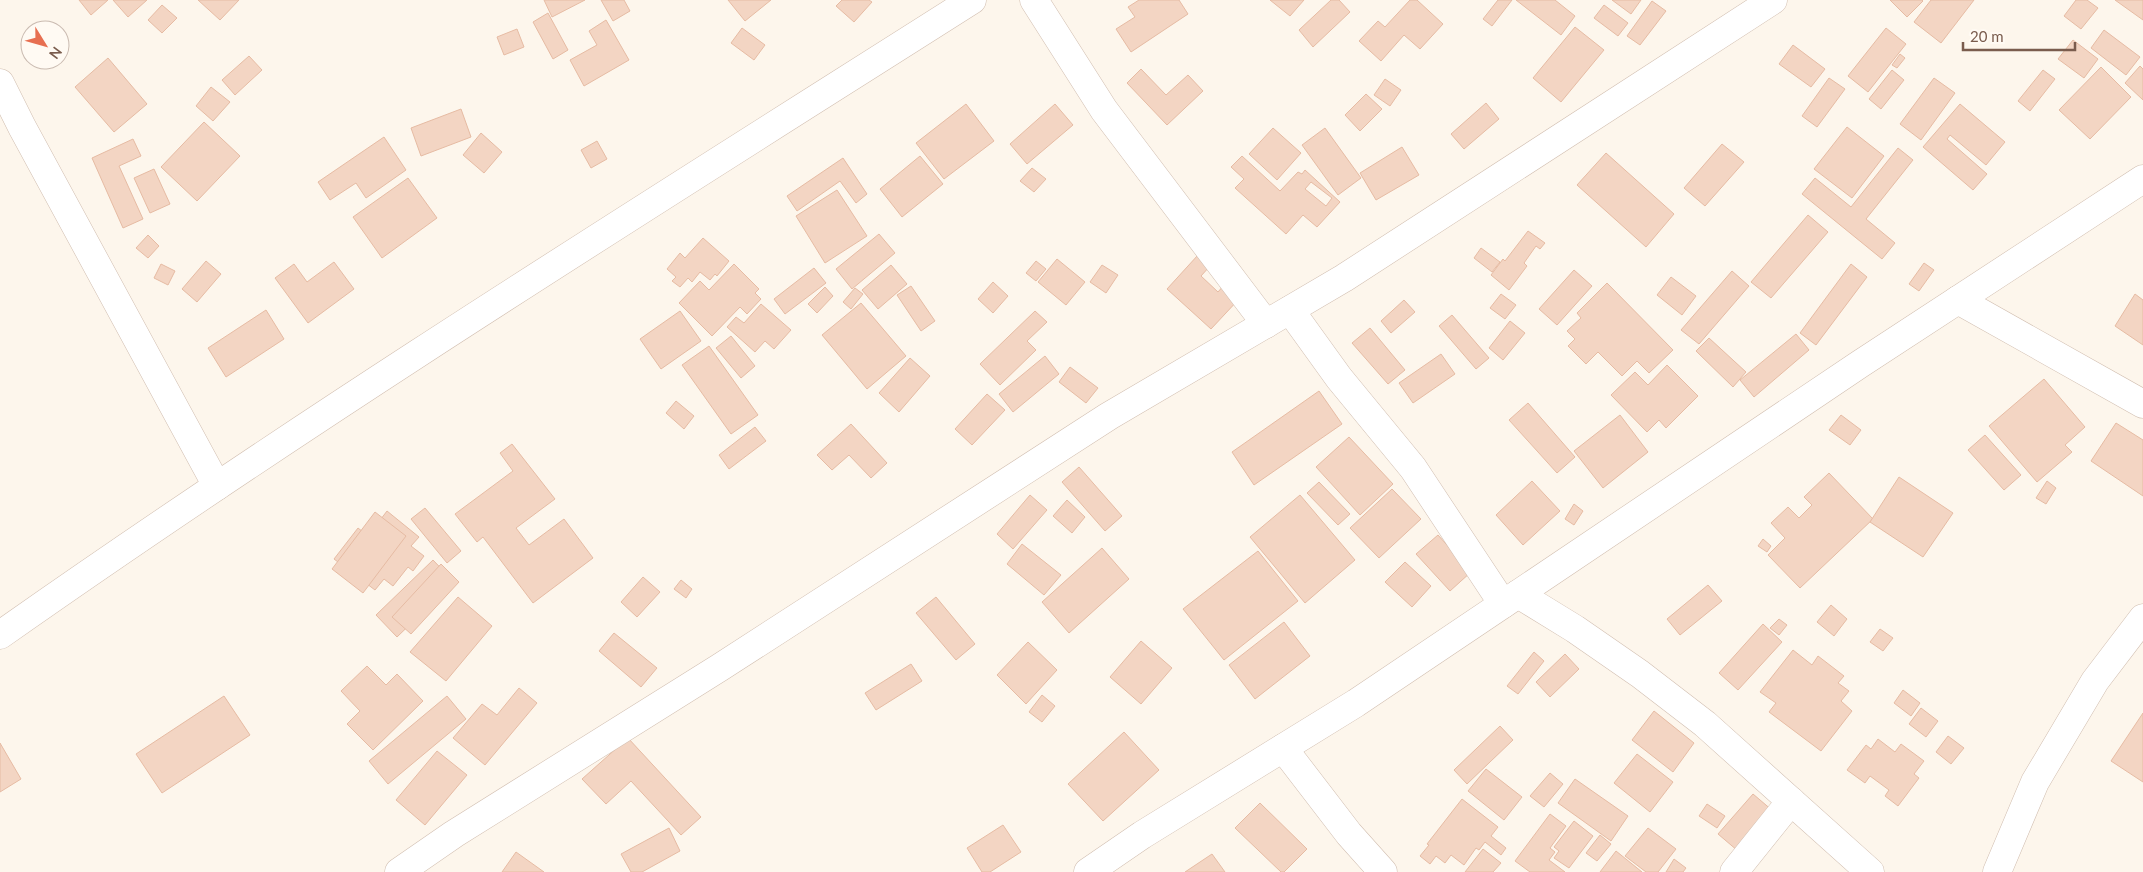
<svg xmlns="http://www.w3.org/2000/svg" width="2143" height="872" viewBox="0 0 2143 872" font-family="Lato,sans-serif">
<style>
.building{fill:#f3d5c3;stroke:#e6bba3;fill-rule:evenodd}
.lines{fill:none;stroke-linecap:round;stroke-linejoin:round}
.minor-casing{stroke:#d1beb0;stroke-width:29}
.minor{stroke:#fff;stroke-width:28}
</style>
<rect width="100%" height="100%" fill="#fdf6ec"/>
<g class="building">
<polygon points="79,0 108,0 91,15"/>
<polygon points="113,0 147,0 128,17"/>
<polygon points="198,0 239,0 220,20"/>
<polygon points="544,0 585,0 552,17"/>
<polygon points="601,0 624,0 630,11 613,21"/>
<polygon points="728,0 771,0 745,21"/>
<polygon points="842,0 869,0 872,2 854,22 836,6"/>
<polygon points="1139,0 1179,0 1188,14 1131,52 1116,29 1135,17 1128,7"/>
<polygon points="1270,0 1304,0 1290,16"/>
<polygon points="1331,0 1339,0 1350,12 1313,47 1299,30"/>
<polygon points="1410,0 1417,0 1443,24 1420,49 1404,35 1381,61 1359,41 1378,21 1385,27"/>
<polygon points="1498,0 1512,0 1492,26 1483,19"/>
<polygon points="1516,0 1555,0 1575,16 1561,35"/>
<polygon points="1612,0 1641,0 1631,14"/>
<polygon points="1890,0 1922,0 1923,1 1907,17"/>
<polygon points="1931,0 1974,0 1941,43 1914,22"/>
<polygon points="2076,0 2087,0 2098,8 2081,29 2064,16"/>
<polygon points="2115,0 2143,0 2143,20"/>
<polygon points="1652,1 1666,11 1640,45 1627,36"/>
<polygon points="162,5 177,18 162,33 148,20"/>
<polygon points="1604,5 1628,23 1618,36 1594,18"/>
<polygon points="548,13 568,50 553,59 533,22"/>
<polygon points="606,20 629,60 584,86 570,60 597,45 589,31"/>
<polygon points="1575,27 1604,50 1561,102 1533,78"/>
<polygon points="742,28 765,45 754,60 731,43"/>
<polygon points="1886,28 1906,44 1868,92 1848,76"/>
<polygon points="517,29 524,47 504,55 497,37"/>
<polygon points="2104,30 2140,57 2126,75 2091,48"/>
<polygon points="2073,40 2098,59 2084,78 2058,59"/>
<polygon points="1793,45 1825,69 1811,87 1779,64"/>
<polygon points="1900,54 1905,58 1897,68 1892,65"/>
<polygon points="249,56 262,70 235,95 222,80"/>
<polygon points="108,58 147,104 114,132 75,87"/>
<polygon points="2140,66 2143,69 2143,100 2125,83"/>
<polygon points="2101,67 2131,97 2090,139 2059,110"/>
<polygon points="1141,69 1166,95 1188,75 1203,91 1167,125 1127,83"/>
<polygon points="1892,70 1904,80 1881,109 1869,99"/>
<polygon points="2043,70 2055,79 2030,111 2018,101"/>
<polygon points="1829,78 1845,89 1817,127 1802,116"/>
<polygon points="1934,78 1955,93 1921,140 1900,124"/>
<polygon points="1385,79 1401,90 1390,106 1374,95"/>
<polygon points="211,87 230,102 213,121 196,106"/>
<polygon points="1366,94 1382,109 1360,131 1345,115"/>
<polygon points="1486,103 1499,119 1464,149 1451,134"/>
<polygon points="966,104 994,141 944,179 916,143"/>
<polygon points="1055,104 1073,125 1027,164 1010,144"/>
<polygon points="1960,104 2005,142 1986,165 1950,135 1947,139 1987,174 1973,190 1923,147"/>
<polygon points="461,109 471,137 421,156 411,128"/>
<polygon points="204,122 240,156 197,201 161,167"/>
<polygon points="1847,127 1884,156 1852,198 1814,169"/>
<polygon points="1273,128 1301,153 1277,180 1249,154"/>
<polygon points="1325,128 1361,178 1338,195 1302,145"/>
<polygon points="481,133 502,152 484,173 463,155"/>
<polygon points="384,137 406,170 366,198 356,183 330,200 318,182"/>
<polygon points="133,139 141,156 119,166 143,219 123,228 92,158"/>
<polygon points="597,141 607,159 591,168 581,150"/>
<polygon points="1722,144 1744,162 1705,206 1684,188"/>
<polygon points="1402,147 1419,175 1376,200 1360,173"/>
<polygon points="1898,148 1913,160 1866,219 1895,243 1882,259 1802,194 1815,178 1851,207"/>
<polygon points="1606,153 1674,214 1646,247 1577,185"/>
<polygon points="920,156 943,184 902,217 880,189"/>
<path d="M 1242,156 L 1280,191 L 1298,172 L 1302,174 L 1305,170 L 1340,202 L 1317,227 L 1303,215 L 1286,234 L 1235,188 L 1244,179 L 1231,167 ZM 1311,182 L 1332,198 L 1326,206 L 1305,189 Z"/>
<polygon points="843,158 867,194 856,203 840,181 797,211 787,196"/>
<polygon points="1032,168 1046,179 1034,192 1020,181"/>
<polygon points="154,169 170,204 150,213 134,178"/>
<polygon points="408,178 437,218 382,258 353,217"/>
<polygon points="837,190 867,236 825,263 796,216"/>
<polygon points="1808,215 1828,232 1771,298 1751,282"/>
<polygon points="1528,231 1545,243 1540,249 1536,246 1524,263 1527,266 1509,290 1491,275 1503,259 1505,261"/>
<polygon points="879,234 895,253 852,289 836,269"/>
<polygon points="148,235 159,246 148,258 136,248"/>
<polygon points="703,238 729,261 717,276 715,274 710,280 700,272 692,282 688,278 680,287 672,281 676,277 667,269 680,253 685,258"/>
<polygon points="1481,248 1500,262 1492,272 1474,258"/>
<polygon points="1198,255 1210,266 1201,276 1218,292 1224,285 1239,299 1211,329 1167,289"/>
<polygon points="1057,259 1085,282 1066,305 1038,282"/>
<polygon points="206,261 221,274 197,302 182,289"/>
<polygon points="1036,261 1046,269 1036,281 1026,273"/>
<polygon points="334,262 354,289 308,323 275,278 294,264 307,282"/>
<polygon points="1924,263 1934,270 1919,291 1909,284"/>
<polygon points="161,264 175,271 168,285 154,278"/>
<polygon points="734,264 759,289 755,293 761,299 747,314 740,307 712,336 679,303 700,281 709,290"/>
<polygon points="1851,264 1867,277 1816,345 1800,333"/>
<polygon points="891,265 907,284 878,309 862,290"/>
<polygon points="1102,265 1118,275 1106,293 1090,282"/>
<polygon points="814,268 826,283 785,314 774,299"/>
<polygon points="1574,270 1592,286 1557,325 1539,309"/>
<polygon points="1732,271 1749,286 1699,344 1681,330"/>
<polygon points="1671,277 1696,296 1682,315 1657,295"/>
<polygon points="993,282 1008,296 993,313 978,299"/>
<polygon points="1607,283 1673,350 1649,373 1637,361 1622,376 1598,352 1586,364 1568,346 1575,339 1567,331 1581,318 1577,313"/>
<polygon points="911,286 935,321 921,331 897,295"/>
<polygon points="825,287 833,296 817,313 808,304"/>
<polygon points="855,288 863,294 851,309 843,302"/>
<polygon points="1501,294 1516,305 1505,319 1490,308"/>
<polygon points="2135,294 2143,300 2143,345 2115,326"/>
<polygon points="1404,300 1415,312 1391,333 1381,321"/>
<polygon points="861,303 906,356 867,389 822,335"/>
<polygon points="761,304 791,330 774,349 765,341 755,352 727,327 736,317 744,323"/>
<polygon points="266,310 284,339 226,377 208,348"/>
<polygon points="680,311 701,341 661,369 640,339"/>
<polygon points="1035,311 1047,322 1027,341 1036,350 1000,385 980,364"/>
<polygon points="1452,315 1489,358 1476,369 1439,326"/>
<polygon points="1510,321 1525,333 1503,360 1489,348"/>
<polygon points="1370,328 1405,370 1388,384 1352,343"/>
<polygon points="1796,334 1809,350 1754,397 1740,380"/>
<polygon points="731,336 755,366 741,378 716,348"/>
<polygon points="1709,338 1746,372 1733,387 1696,351"/>
<polygon points="709,346 758,415 731,434 682,365"/>
<polygon points="1441,354 1455,374 1413,403 1399,383"/>
<polygon points="1045,356 1059,374 1013,412 999,394"/>
<polygon points="910,358 930,376 899,412 879,393"/>
<polygon points="1667,365 1698,396 1666,428 1659,420 1647,432 1611,395 1635,372 1648,385"/>
<polygon points="1070,367 1098,388 1086,403 1059,382"/>
<polygon points="2044,379 2085,427 2065,445 2072,452 2037,482 1989,426"/>
<polygon points="1319,391 1342,424 1254,485 1232,452"/>
<polygon points="987,394 1005,410 972,445 955,429"/>
<polygon points="676,401 694,416 684,429 666,413"/>
<polygon points="1528,403 1575,457 1557,473 1509,420"/>
<polygon points="1620,415 1648,452 1603,488 1574,451"/>
<polygon points="1841,415 1861,430 1850,445 1829,430"/>
<polygon points="2116,423 2143,440 2143,496 2091,461"/>
<polygon points="851,424 887,463 871,478 849,455 832,470 817,455"/>
<polygon points="755,427 766,441 729,469 719,455"/>
<polygon points="1985,435 2021,475 2004,490 1968,450"/>
<polygon points="1349,437 1393,484 1360,515 1316,467"/>
<polygon points="512,444 555,499 516,528 529,545 564,519 593,558 533,603 483,537 477,542 455,514 513,471 500,453"/>
<polygon points="1079,467 1122,516 1105,531 1062,482"/>
<polygon points="1829,473 1873,519 1800,588 1768,555 1785,538 1771,523 1788,507 1799,518 1812,505 1804,497"/>
<polygon points="1899,477 1953,513 1923,557 1870,522"/>
<polygon points="1532,481 1560,511 1523,545 1496,515"/>
<polygon points="2047,481 2056,488 2046,504 2036,498"/>
<polygon points="1319,482 1350,514 1338,525 1307,493"/>
<polygon points="1392,489 1421,519 1379,558 1350,528"/>
<polygon points="1030,495 1047,510 1013,549 997,534"/>
<polygon points="1300,495 1355,560 1305,603 1250,537"/>
<polygon points="1067,500 1085,517 1072,533 1053,516"/>
<polygon points="1574,504 1583,511 1574,525 1565,519"/>
<polygon points="425,508 461,551 447,563 411,519"/>
<polygon points="387,511 419,537 411,546 424,556 413,571 408,567 393,586 384,579 375,590 334,559 358,528 368,536"/>
<polygon points="375,512 406,536 363,593 332,569"/>
<polygon points="1438,535 1471,572 1450,591 1416,554"/>
<polygon points="1763,539 1771,546 1767,552 1758,546"/>
<polygon points="1022,544 1061,575 1044,595 1007,564"/>
<polygon points="1102,548 1129,579 1069,633 1042,602"/>
<polygon points="1258,551 1298,601 1224,660 1183,609"/>
<polygon points="433,560 454,582 397,637 376,615"/>
<polygon points="1405,562 1431,586 1412,607 1385,582"/>
<polygon points="441,564 459,582 411,634 392,617"/>
<polygon points="643,577 660,592 637,617 621,602"/>
<polygon points="681,580 692,589 686,598 674,589"/>
<polygon points="1708,585 1722,601 1680,635 1667,619"/>
<polygon points="458,597 492,626 446,681 410,652"/>
<polygon points="936,597 975,644 956,660 916,613"/>
<polygon points="1831,605 1847,619 1834,636 1817,622"/>
<polygon points="1779,619 1787,625 1779,635 1770,628"/>
<polygon points="1284,622 1310,656 1255,699 1229,665"/>
<polygon points="1763,624 1782,642 1738,690 1719,673"/>
<polygon points="1880,629 1893,638 1883,651 1870,642"/>
<polygon points="614,633 657,668 641,687 599,651"/>
<polygon points="1141,641 1172,668 1141,704 1110,677"/>
<polygon points="1028,642 1057,670 1026,704 997,675"/>
<polygon points="1793,650 1812,665 1818,656 1844,676 1838,683 1849,691 1841,701 1852,711 1821,751 1769,712 1776,703 1760,692"/>
<polygon points="1534,652 1544,661 1518,694 1507,686"/>
<polygon points="1565,654 1579,669 1550,697 1536,682"/>
<polygon points="911,664 922,681 876,710 865,693"/>
<polygon points="367,666 386,685 397,674 423,701 373,750 347,724 360,711 341,691"/>
<polygon points="519,688 537,703 485,765 453,738 482,704 497,715"/>
<polygon points="1903,690 1920,703 1911,716 1894,703"/>
<polygon points="1042,695 1055,706 1042,722 1029,712"/>
<polygon points="224,696 250,735 162,793 136,754"/>
<polygon points="447,696 466,719 388,784 369,761"/>
<polygon points="1921,708 1938,721 1926,737 1909,724"/>
<polygon points="1654,711 1694,743 1673,772 1632,740"/>
<polygon points="2143,713 2143,782 2111,761"/>
<polygon points="1500,726 1513,740 1467,784 1454,770"/>
<polygon points="1124,732 1159,770 1103,821 1068,784"/>
<polygon points="1948,736 1964,748 1951,764 1936,752"/>
<polygon points="628,738 701,817 681,835 631,781 606,804 582,779"/>
<polygon points="1878,739 1895,752 1901,744 1924,761 1914,774 1919,778 1898,806 1885,796 1889,790 1870,776 1865,783 1847,770 1866,745 1871,749"/>
<polygon points="0,743 21,779 0,792"/>
<polygon points="437,751 467,775 425,825 396,800"/>
<polygon points="1637,754 1673,782 1650,812 1614,783"/>
<polygon points="1486,769 1522,797 1504,820 1468,791"/>
<polygon points="1550,773 1563,784 1544,807 1530,796"/>
<polygon points="1575,779 1628,816 1611,841 1558,803"/>
<polygon points="1753,794 1773,811 1738,851 1718,834"/>
<polygon points="1462,799 1498,827 1491,836 1506,848 1501,855 1485,842 1479,850 1476,848 1464,865 1451,855 1445,863 1436,856 1430,864 1420,856 1429,845 1427,844"/>
<polygon points="1260,803 1307,849 1284,872 1281,872 1235,828"/>
<polygon points="1707,804 1725,816 1717,828 1699,816"/>
<polygon points="1550,814 1566,826 1550,848 1555,852 1549,860 1565,872 1530,872 1515,861"/>
<polygon points="1574,821 1593,836 1569,868 1554,858 1559,851 1554,847"/>
<polygon points="1003,825 1021,852 990,872 982,872 967,848"/>
<polygon points="669,828 680,851 642,872 631,872 621,854"/>
<polygon points="1648,828 1676,849 1658,872 1646,872 1625,856"/>
<polygon points="1600,835 1611,844 1597,861 1586,853"/>
<polygon points="1483,849 1501,863 1493,872 1465,872"/>
<polygon points="1616,851 1642,872 1600,872"/>
<polygon points="516,852 544,872 502,872"/>
<polygon points="1212,854 1225,872 1185,872"/>
<polygon points="1674,859 1686,868 1683,872 1666,872"/>
</g>
<g class="lines">
<g class="minor-casing">
<g id="minor">
<polyline points="1034,0 1104,110 1266,324"/>
<polyline points="0,83 22,127 217,486"/>
<polyline points="1958,300 2143,404"/>
<polyline points="1290,310 1339,378 1413,468 1503,604"/>
<polyline points="1518,594 1575,629 1640,674 1705,724 1870,872"/>
<path d="M 0,635 C 317,412 646,207 972,0"/>
<polyline points="1283,748 1349,834 1383,872"/>
<polyline points="399,872 454,834 719,668 1109,416 1344,278 1773,0"/>
<polyline points="1088,872 1142,835 1356,703 1860,364 2143,179"/>
<polyline points="1734,872 1791,801"/>
<polyline points="1997,872 2035,782 2095,681 2143,618"/>
</g>
</g>
<use href="#minor" class="minor"/>
</g>
<g transform="translate(45 45) rotate(127)"><circle r="24" fill="#fffaf3" stroke="#cabbb1"/>
<path d="M0-4L9 19L0 12L-9 19Z" fill="#e76f51"/>
<text y="-8" font-size="14" font-weight="bold" text-anchor="middle" fill="#7a5c4d">N</text>
</g>
<path d="M1963 42v8h112v-8" fill="none" stroke="#7a5c4d" stroke-width="2.5"/>
<text x="1970" y="42" font-size="15" fill="#7a5c4d" stroke="#fffaf3" stroke-width="4" paint-order="stroke">20 m</text>
</svg>
